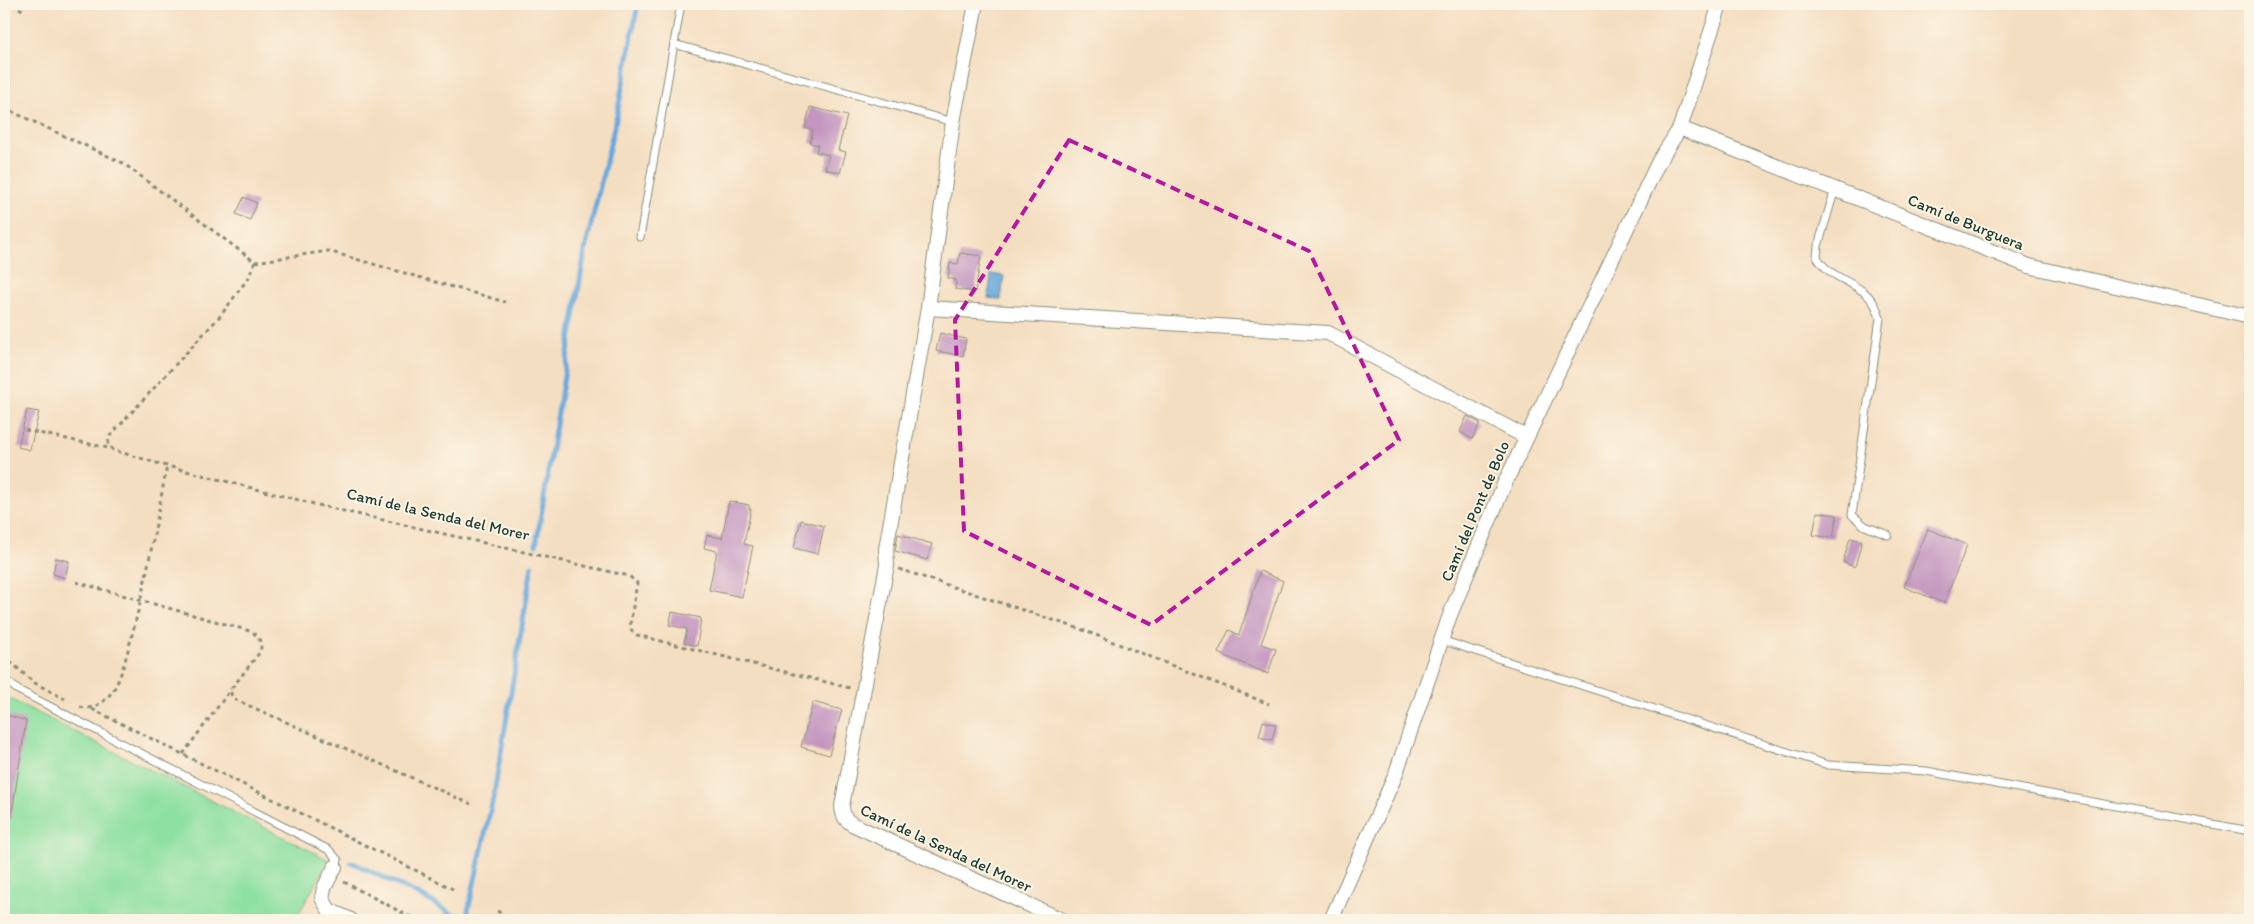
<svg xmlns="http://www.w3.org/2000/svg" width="2254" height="924" viewBox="0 0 2254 924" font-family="Itim,sans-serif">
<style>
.green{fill:#8de0a1;stroke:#568e6a}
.water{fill:#67a8db;stroke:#437288}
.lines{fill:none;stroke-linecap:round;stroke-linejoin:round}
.stream{stroke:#67a8db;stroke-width:5}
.building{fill:#c395c0}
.lane-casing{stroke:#8a8e7a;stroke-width:9}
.street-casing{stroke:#8a8e7a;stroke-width:16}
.path{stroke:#8a8e7a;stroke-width:3;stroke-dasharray:4 4;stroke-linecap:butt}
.lane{stroke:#fff;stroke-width:7}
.street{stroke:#fff;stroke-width:14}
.marked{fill:none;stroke:#b5179e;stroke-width:4;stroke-dasharray:10 6;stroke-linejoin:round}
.labels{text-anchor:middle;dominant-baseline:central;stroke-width:4;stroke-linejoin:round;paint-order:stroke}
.street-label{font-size:16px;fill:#1f3d34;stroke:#fcf5e5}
</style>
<rect width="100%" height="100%" fill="#fcf5e5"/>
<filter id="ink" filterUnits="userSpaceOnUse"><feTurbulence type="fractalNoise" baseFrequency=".02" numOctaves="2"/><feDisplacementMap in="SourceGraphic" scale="10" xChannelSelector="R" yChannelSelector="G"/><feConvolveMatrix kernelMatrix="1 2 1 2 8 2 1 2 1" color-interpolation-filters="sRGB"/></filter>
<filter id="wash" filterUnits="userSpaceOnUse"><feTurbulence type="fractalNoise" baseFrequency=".0096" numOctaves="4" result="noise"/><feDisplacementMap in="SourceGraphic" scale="20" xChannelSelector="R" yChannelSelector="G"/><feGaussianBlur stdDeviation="1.12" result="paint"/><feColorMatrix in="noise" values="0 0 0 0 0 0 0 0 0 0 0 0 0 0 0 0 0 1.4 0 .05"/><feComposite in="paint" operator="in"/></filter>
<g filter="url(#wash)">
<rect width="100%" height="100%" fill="#f4dec1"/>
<polygon class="green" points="4,696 329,860 295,920 4,920"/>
<polygon class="water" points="991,274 1004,276 1001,300 988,298"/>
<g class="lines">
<g class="stream">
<polyline points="536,545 585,250 617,115 638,4"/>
<polyline points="351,862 420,895 462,920"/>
<polyline points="466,920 494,794 532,566"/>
</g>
</g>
<g id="blocks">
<g class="building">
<polygon points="810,107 847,116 838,150 846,152 840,173 825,169 829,155 816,152 818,145 810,143 813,130 805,128"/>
<polygon points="244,197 257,203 250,220 236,214"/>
<polygon points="960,253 981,256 975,292 955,289 956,280 948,278 950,263 958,264"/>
<polygon points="940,333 966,339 963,356 936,351"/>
<polygon points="27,410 39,412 30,450 18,447"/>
<polygon points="1467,416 1480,423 1472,439 1460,432"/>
<polygon points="729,501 749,505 749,509 751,509 744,544 753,546 742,597 709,590 717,551 704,548 707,535 722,538"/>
<polygon points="1817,512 1837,515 1833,538 1813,535"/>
<polygon points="801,520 824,526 818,554 794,548"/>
<polygon points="1928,529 1967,545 1944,603 1904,587"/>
<polygon points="898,534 932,544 927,560 895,551"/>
<polygon points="1850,538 1862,541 1855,567 1843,562"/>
<polygon points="56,558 69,561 65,578 53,574"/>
<polygon points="1260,571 1283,581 1261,644 1276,649 1268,674 1218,653 1229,630 1239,635"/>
<polygon points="672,612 701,618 697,646 684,643 687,629 669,625"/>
<polygon points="813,702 842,710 829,755 801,747"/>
<polygon points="7,715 26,721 11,819 4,819 4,769 8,742 4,740"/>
<polygon points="1263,721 1276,725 1272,740 1259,737"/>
</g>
</g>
</g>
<g filter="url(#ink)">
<use href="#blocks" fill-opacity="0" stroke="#8a8e7a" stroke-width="1"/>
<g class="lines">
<g class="lane-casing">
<g id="lane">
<polyline points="674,44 953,122"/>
<path d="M 1835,189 L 1818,246 L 1817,257 C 1834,286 1870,279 1880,318 L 1852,515 L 1865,526 L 1888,535"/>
<polyline points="640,237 681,4"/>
<polyline points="1441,640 1828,765 1926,771 2250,831"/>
<polyline points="4,679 18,690 329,850 338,860 335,867"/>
</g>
</g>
<g class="street-casing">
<g id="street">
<path d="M 976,4 L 953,122 L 928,308 L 886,549 L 887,565 L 842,806 C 843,817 845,820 854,825 L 1062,920"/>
<polyline points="1680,128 2029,266 2250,317"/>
<polyline points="928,308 1328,333 1526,437"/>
<polyline points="335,867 324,888 322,898 329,910 351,920"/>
<polyline points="1331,920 1395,776 1450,615 1504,485 1659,161 1680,128 1720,4"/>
</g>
</g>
<g class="path">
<polyline points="12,4 26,12"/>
<polyline points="4,108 123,163 255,262 249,277 221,315 110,436 108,444 113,450 167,466 326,507 629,576 637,583 630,625 632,631 637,635 850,688"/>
<polyline points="255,262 328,251 505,302"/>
<polyline points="25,430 113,449"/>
<polyline points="899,569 1083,630 1269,704"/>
<path d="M 76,582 L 250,631 C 259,636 263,642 260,652 L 232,688 L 231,694 L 234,699 L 471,804"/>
<polyline points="4,656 33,682 65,699"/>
<path d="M 80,707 C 94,711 106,701 114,689 C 123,673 127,653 132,635 C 147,579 156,522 167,466"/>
<polyline points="92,709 453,889"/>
<polyline points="183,754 231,689"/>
<polyline points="344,882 416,920"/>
<polyline points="497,911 514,920"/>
</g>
<use href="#lane" class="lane"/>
<use href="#street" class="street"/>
</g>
</g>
<path class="marked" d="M 1069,140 L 1309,251 L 1399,440 L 1151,625 L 964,531 L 955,320 Z"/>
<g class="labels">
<g class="street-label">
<text transform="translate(1966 222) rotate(22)">Camí de Burguera</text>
<text transform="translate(1475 511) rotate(-67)">Camí del Pont de Bolo</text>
<text transform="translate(438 514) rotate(13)">Camí de la Senda del Morer</text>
<text transform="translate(946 848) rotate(25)">Camí de la Senda del Morer</text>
</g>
</g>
<rect width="2254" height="924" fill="none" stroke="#fcf5e5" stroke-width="20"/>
</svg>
